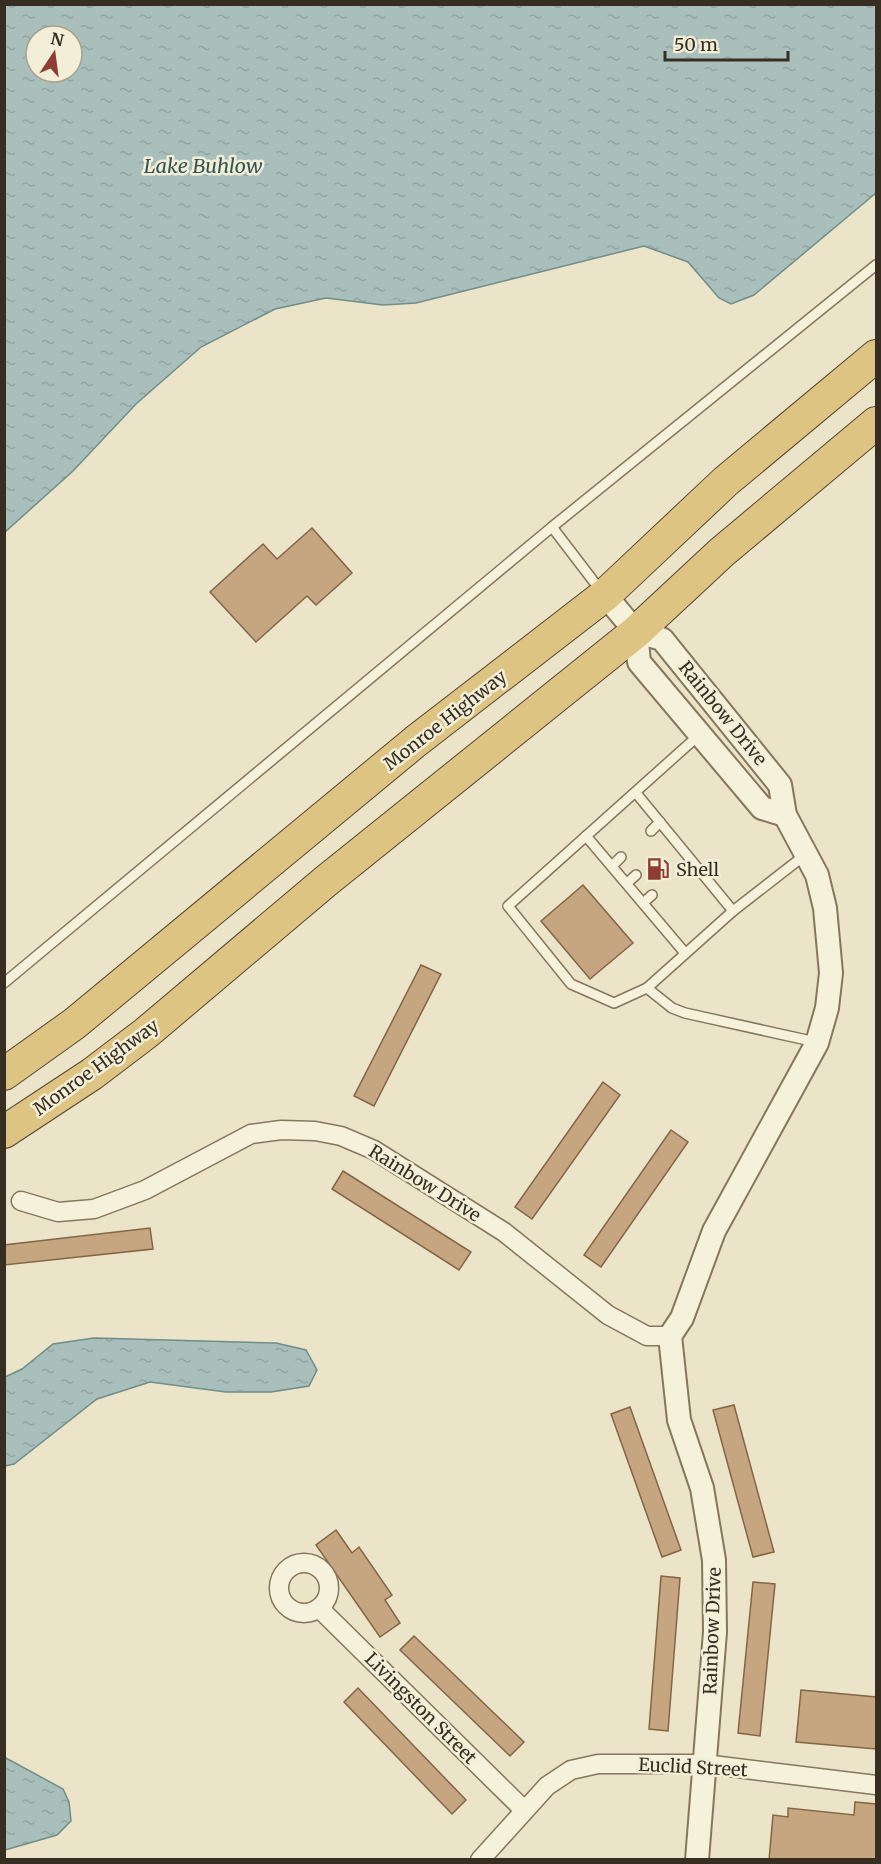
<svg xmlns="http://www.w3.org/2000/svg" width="881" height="1864" viewBox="0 0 881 1864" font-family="Merriweather,serif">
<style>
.water{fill:url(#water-ripples);stroke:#708d89;stroke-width:1.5;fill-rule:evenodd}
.building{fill:#c6a581;stroke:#836546;stroke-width:1.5}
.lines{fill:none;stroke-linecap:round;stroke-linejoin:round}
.service-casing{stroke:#85775e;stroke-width:12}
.minor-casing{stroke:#85775e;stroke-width:21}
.tertiary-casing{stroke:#85775e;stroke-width:26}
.trunk-casing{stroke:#544532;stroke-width:34}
.service{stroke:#f6f1db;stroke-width:9}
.minor{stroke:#f6f1db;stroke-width:18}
.tertiary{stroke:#f6f1db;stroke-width:22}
.trunk{stroke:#dec482;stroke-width:32}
.labels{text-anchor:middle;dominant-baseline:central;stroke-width:5;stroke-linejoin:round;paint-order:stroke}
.street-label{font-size:18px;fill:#372e21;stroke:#f3eed7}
.poi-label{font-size:18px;fill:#372e21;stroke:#f3eed7;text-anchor:start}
.water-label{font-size:20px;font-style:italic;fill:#315455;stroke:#f3eed7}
</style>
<defs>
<pattern id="water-ripples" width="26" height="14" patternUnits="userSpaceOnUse" patternTransform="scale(1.5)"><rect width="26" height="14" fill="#a9bfbb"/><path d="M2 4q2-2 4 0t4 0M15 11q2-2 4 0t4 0" fill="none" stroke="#92a4a0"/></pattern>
</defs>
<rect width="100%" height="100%" fill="#ebe4c8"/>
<g class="water">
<path d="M 5,4 L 876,5 L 876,193 L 754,295 L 731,304 L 719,298 L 688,262 L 644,246 L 416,303 L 383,305 L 326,298 L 275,309 L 201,347 L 136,404 L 73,471 L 5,532 ZM 36,36 L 72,36 L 72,72 L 36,72 Z"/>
<polygon points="94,1338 276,1343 306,1350 317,1370 309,1386 271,1392 226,1392 150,1382 97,1399 14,1464 5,1466 5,1377 22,1369 53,1344"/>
<polygon points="4,1757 63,1789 69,1802 71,1821 57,1835 5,1850"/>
</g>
<g class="building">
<polygon points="312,528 352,573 316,605 307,596 256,642 210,592 263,544 277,559"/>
<polygon points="583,885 633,943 590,979 541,921"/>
<polygon points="421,965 441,974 374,1106 354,1096"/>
<polygon points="603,1082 620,1095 532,1219 515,1207"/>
<polygon points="671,1130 688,1142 601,1267 584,1255"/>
<polygon points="343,1171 471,1252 459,1270 332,1189"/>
<polygon points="150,1228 153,1249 4,1265 4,1245"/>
<polygon points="734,1405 774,1552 753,1557 713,1410"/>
<polygon points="630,1407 681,1550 662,1557 611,1414"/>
<polygon points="336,1530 352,1553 359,1547 392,1595 385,1600 400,1623 380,1637 316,1545"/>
<polygon points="661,1576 680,1578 668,1731 649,1729"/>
<polygon points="753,1582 775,1584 760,1736 738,1733"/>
<polygon points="414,1636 524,1742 510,1756 400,1650"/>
<polygon points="358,1688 466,1800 452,1814 344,1702"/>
<polygon points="801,1690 876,1697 876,1749 796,1742"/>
<polygon points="855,1802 876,1804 876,1860 769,1860 773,1815 788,1817 788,1808 854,1815"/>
</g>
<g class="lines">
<g class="service-casing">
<g id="service">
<polyline points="552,527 876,265"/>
<polyline points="699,735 508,906 571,984 614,1003 647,988 733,911 805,855"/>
<polyline points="636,793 733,911"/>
<polyline points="651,831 660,822"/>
<polyline points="586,836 685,953"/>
<polyline points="612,866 621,857"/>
<polyline points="627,883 636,875"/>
<polyline points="643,903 652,895"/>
<polyline points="4,983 552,527 601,591"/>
<polyline points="647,988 672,1008 685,1013 816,1042"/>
</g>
</g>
<g class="minor-casing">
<g id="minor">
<polyline points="21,1201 58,1212 94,1209 145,1190 251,1134 281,1130 315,1131 341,1136 374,1150 504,1232 608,1315 647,1336 670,1336"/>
<circle cx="304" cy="1588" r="25"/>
<polyline points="319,1608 523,1809"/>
<polyline points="480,1860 547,1786 571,1770 598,1764 704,1764 876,1785"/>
</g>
</g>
<g class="tertiary-casing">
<g id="tertiary">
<polyline points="605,595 636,632 639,662 762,808 785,815"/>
<polyline points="636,632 662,639 780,785 785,815 817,875 825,908 831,973 827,1008 817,1043 714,1231 682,1318 670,1336 679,1420 702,1488 714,1560 715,1632 697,1860"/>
</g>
</g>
<g class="trunk-casing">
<g id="trunk">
<polyline points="4,1074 74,1024 416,741 605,595 726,481 876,356"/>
<polyline points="4,1132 92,1074 146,1033 326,881 636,632 722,552 876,423"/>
</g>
</g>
<use href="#service" class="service"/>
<use href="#minor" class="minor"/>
<use href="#tertiary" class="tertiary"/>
<use href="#trunk" class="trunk"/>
</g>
<defs>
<g id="fuel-bare" transform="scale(1.8)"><path d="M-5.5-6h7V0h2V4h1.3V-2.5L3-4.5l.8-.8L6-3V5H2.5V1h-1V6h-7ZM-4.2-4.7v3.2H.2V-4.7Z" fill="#8f3d34" stroke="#f3eed7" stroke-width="2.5" paint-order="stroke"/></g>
</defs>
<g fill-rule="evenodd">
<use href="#fuel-bare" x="658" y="869"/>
</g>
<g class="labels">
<g class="street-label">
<text transform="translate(723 713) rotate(51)">Rainbow Drive</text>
<text transform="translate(445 720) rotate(-38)">Monroe Highway</text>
<text transform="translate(96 1067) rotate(-36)">Monroe Highway</text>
<text transform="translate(425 1183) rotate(32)">Rainbow Drive</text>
<text transform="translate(712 1631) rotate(-88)">Rainbow Drive</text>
<text transform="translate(421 1708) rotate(45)">Livingston Street</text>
<text transform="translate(693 1767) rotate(3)">Euclid Street</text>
</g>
<g class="poi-label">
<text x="676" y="869">Shell</text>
</g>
<g class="water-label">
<text x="203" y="165">Lake Buhlow</text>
</g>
</g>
<rect width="881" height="1864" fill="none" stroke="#372e21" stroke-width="12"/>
<g transform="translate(54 54) rotate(13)"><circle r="28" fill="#f3eed7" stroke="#a8a18e" stroke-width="1.5"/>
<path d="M0-4.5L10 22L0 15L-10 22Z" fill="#8f3d34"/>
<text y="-9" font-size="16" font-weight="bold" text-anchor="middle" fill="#372e21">N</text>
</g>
<path d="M665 51v9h123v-9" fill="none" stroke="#372e21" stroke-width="3"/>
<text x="674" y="51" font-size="18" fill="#372e21" stroke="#f3eed7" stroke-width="4.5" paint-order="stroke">50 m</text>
</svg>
